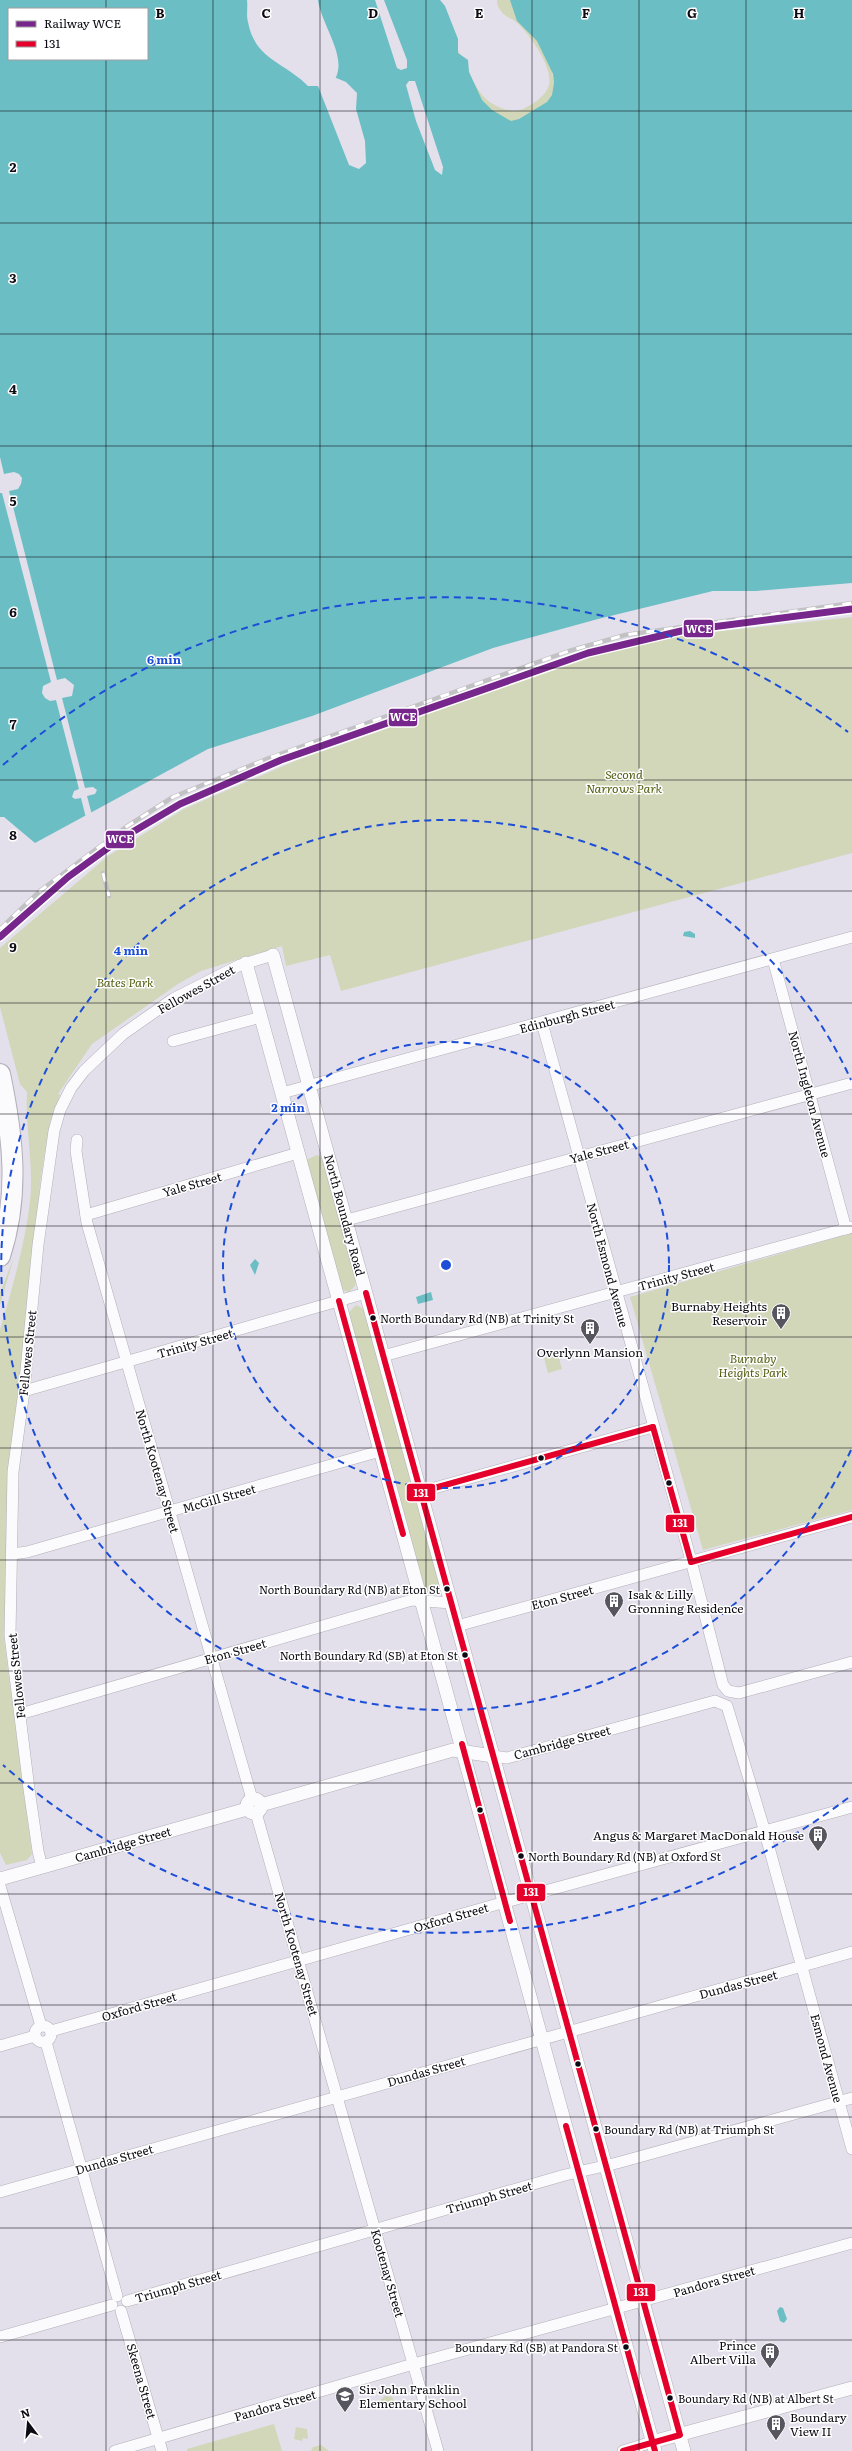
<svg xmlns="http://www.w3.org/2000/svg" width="852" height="2451" viewBox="0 0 852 2451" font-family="Literata,serif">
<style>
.green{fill:#d1d7b8}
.water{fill:#6bbec3;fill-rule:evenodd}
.pier{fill:#e3e0ec}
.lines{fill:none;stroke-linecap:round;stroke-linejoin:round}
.minor-casing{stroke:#b2afb9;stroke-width:12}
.tertiary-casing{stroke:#b2afb9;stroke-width:14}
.motorway-casing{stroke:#b2afb9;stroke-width:22}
.minor{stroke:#fbfafc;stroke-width:11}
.tertiary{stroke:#fbfafc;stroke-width:13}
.motorway{stroke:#fbfafc;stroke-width:20}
.rail-casing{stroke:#c2c1c4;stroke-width:4.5}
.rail{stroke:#fff;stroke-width:3;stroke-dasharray:9;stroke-linecap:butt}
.bus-1-casing{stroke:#fff;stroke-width:9}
.bus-1{stroke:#e4002b;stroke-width:6}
.rail-1-casing{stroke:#fff;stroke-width:10}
.rail-1{stroke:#77278b;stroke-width:7}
.grid{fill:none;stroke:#0c0a12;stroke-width:1;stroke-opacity:0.55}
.ring{fill:none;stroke:#1d4ed8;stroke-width:2;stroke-dasharray:7 5}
.bus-dot{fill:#0c0a12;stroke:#fff;stroke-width:1.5}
.labels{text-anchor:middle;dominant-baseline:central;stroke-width:3;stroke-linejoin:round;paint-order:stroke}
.bus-label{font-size:11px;fill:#0c0a12;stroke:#fff;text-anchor:start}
.park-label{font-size:12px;font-style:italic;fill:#535d12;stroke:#fff}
.street-label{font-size:12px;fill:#0c0a12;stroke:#fff}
.poi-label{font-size:12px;fill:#0c0a12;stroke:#fff;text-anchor:end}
.grid-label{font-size:13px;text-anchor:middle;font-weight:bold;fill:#0c0a12;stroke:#fff;stroke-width:3;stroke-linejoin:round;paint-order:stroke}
.centre{fill:#1d4ed8;stroke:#fff;stroke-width:2}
.ring-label{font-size:12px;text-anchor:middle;font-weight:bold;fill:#1d4ed8;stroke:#fff;stroke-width:3;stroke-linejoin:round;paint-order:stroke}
.line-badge{stroke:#fff;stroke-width:1.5}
.badge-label{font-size:11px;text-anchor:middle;font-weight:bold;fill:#fff}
</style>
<rect width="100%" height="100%" fill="#e3e0ec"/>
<g class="green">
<path d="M 497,0 L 539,0 L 549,50 L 556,98 L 509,135 L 440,77 L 452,44 C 473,64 469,98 504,109 C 511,111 518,112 525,108 C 533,104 544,97 548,88 C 556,70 529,33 516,22 C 511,18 504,16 501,11 C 498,8 497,4 497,0 Z"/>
<path d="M 852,617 L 852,853 L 341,991 L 330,955 L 286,966 L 282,946 L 201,971 L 178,984 L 92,1044 L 58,1094 L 60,1095 L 50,1121 L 41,1176 L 8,1497 L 4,1639 L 32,1854 L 27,1860 L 6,1865 L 0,1853 L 0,1330 C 12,1289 25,1244 30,1202 C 34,1165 25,1128 27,1092 L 20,1084 L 0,1007 L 0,948 L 108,856 L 184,809 L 295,761 L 586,658 L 684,635 Z"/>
<polygon points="317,1155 322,1158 356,1279 355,1286 349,1292 342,1290 306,1160"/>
<polygon points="852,1233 852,1510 703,1550 630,1297"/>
<polygon points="14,1257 0,1305 0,1293"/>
<polygon points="356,1305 364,1309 439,1584 438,1591 433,1595 425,1592 348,1313"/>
<polygon points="558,1354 562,1369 548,1373 544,1358"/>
<polygon points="385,2396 392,2397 394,2402 389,2407 379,2407 378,2402"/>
<polygon points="274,2424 282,2451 187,2451 187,2449"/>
<polygon points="296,2427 307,2429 308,2439 303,2438 302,2441 294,2439"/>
<polygon points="321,2445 329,2451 311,2451 313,2447"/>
</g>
<g class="water">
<path d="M 0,0 L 247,0 C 248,7 246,15 248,22 C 255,60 285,62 308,86 L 318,86 L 342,115 L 350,116 L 352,92 L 335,79 C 348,57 321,24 318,0 L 375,0 L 397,68 L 401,70 L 407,68 L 407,60 L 384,0 L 440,0 L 445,6 L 458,39 L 458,53 L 468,60 L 469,72 L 482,100 L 492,110 L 511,121 L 519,119 L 547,102 L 552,95 L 554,83 L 553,74 L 537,41 L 517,21 L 510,0 L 852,0 L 852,583 L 756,591 L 713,591 L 598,619 L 493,648 L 312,716 L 208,749 L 35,843 L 4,817 L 0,817 ZM 9,9 L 147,9 L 147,59 L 9,59 Z"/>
<polygon points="690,931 695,934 695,938 683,936 684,932"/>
<polygon points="255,1259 259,1263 255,1275 250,1265"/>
<polygon points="431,1292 433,1300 418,1304 416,1297"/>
<polygon points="780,2307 783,2308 787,2319 784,2323 780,2321 777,2311"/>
</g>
<g class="pier">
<polygon points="334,77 346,82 357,93 356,109 365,141 366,163 359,169 349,165 318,86 319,84 325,85 334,98 338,100 344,114 349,114 350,92 337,84 333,80"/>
<polygon points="409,81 415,81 443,167 442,175 435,170 416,121 406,85"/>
<polygon points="0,457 4,474 14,472 19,474 22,478 21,484 18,489 9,491 57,680 65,678 74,685 72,696 62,698 85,788 93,787 97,790 95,794 87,796 92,815 86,818 81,798 75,799 72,797 74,791 79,789 56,700 50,701 45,698 42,693 43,686 51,682 2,493 0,493"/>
</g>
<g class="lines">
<g class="minor-casing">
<g id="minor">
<polyline points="773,959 846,1229"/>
<polyline points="542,1023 689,1553 723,1685 728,1691 739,1693 852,1662"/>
<polyline points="173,1041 261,1017"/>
<polyline points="282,1093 852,937"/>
<polyline points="77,1140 76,1151 87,1223 252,1799"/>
<polyline points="86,1215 298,1153"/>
<polyline points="347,1220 852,1083"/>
<polyline points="383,1356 852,1227"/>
<polyline points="24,1391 366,1293"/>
<polyline points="420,1492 653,1427"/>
<polyline points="12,1554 27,1552 380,1451"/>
<polyline points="457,1626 852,1517"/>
<polyline points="20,1714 412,1600 451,1603"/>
<polyline points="493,1756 507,1758 715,1701 727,1706 762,1822 852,2149"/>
<polyline points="256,1813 438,2451"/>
<polyline points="42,1867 38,1851 29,1789 10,1635 13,1472 24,1391 38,1245 54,1131 60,1110 71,1088 84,1071 123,1034 173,999 240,965 273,955"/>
<polyline points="0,1886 41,2026"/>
<circle cx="43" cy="2034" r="8"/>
<polyline points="51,2031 505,1902 852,1807"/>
<polyline points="46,2042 117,2296"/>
<polyline points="0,2046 35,2036"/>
<polyline points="0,2192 852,1952"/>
<polyline points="127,2301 565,2175 617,2163 852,2098"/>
<polyline points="121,2311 162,2451"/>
<polyline points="0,2337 112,2305"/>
<polyline points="115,2451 403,2367 852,2243"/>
<polyline points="623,2451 652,2442"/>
</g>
</g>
<g class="tertiary-casing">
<g id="tertiary">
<polyline points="273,955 684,2451"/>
<polyline points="246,963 655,2451"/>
<circle cx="254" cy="1806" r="7"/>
<polyline points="261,1805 453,1750 493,1756"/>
<polyline points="0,1879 247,1809"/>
<polyline points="652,2442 852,2388"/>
</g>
</g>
<g class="motorway-casing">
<path id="motorway" d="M 0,1074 C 13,1136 20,1195 0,1256"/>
</g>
<use href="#minor" class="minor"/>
<use href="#tertiary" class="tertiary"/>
<use href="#motorway" class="motorway"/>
<g class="rail-casing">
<g id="rail">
<polyline points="103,873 109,896"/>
<polyline points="0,929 41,890 126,827 173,797 269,758 569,651 625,635 852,603"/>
</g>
</g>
<use href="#rail" class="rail"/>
<g class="bus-1-casing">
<g id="bus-1">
<polyline points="366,1293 680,2435 623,2451"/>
<polyline points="339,1301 403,1534"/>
<polyline points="653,1427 691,1562"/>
<polyline points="420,1492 653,1427"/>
<polyline points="691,1562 852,1517"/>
<polyline points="462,1744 510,1921"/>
<polyline points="566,2126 655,2451"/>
</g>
</g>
<use href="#bus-1" class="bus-1"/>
<g class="rail-1-casing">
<polyline id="rail-1" points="0,937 68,877 119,840 180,804 281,760 588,653 681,631 852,609"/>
</g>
<use href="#rail-1" class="rail-1"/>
</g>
<path class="grid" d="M 106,0 L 106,9M 213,0 L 213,2451M 320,0 L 320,2451M 426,0 L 426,2451M 532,0 L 532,2451M 639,0 L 639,2451M 746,0 L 746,2451M 106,59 L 106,2451M 0,111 L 852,111M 0,223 L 852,223M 0,334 L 852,334M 0,446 L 852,446M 0,557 L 852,557M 0,668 L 852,668M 0,780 L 852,780M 0,891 L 852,891M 0,1003 L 852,1003M 0,1114 L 852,1114M 0,1226 L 852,1226M 0,1337 L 852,1337M 0,1448 L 852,1448M 0,1560 L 852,1560M 0,1671 L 852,1671M 0,1783 L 852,1783M 0,1894 L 852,1894M 0,2005 L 852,2005M 0,2117 L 852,2117M 0,2228 L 852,2228M 0,2340 L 852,2340"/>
<g class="ring">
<circle cx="446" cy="1265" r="223"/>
<path d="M851 1450A445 445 0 1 1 851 1080"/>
<path d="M848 1798A668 668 0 0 1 3 1765M3 765A668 668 0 0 1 848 732"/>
</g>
<defs>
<g id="building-pin" transform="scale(1)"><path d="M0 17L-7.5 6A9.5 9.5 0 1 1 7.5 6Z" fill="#57555e" stroke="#fff"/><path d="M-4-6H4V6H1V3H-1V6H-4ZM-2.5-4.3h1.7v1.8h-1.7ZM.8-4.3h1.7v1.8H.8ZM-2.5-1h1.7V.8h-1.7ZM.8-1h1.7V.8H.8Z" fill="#fff"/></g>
<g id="school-pin" transform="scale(1)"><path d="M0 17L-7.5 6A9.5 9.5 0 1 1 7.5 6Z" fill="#57555e" stroke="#fff"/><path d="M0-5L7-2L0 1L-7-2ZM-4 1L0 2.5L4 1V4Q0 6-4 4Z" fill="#fff"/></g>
</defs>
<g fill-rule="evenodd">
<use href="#building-pin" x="781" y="1313"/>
<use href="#building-pin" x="590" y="1328"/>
<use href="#building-pin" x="614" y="1601"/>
<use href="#building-pin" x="818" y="1835"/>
<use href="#building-pin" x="770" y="2352"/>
<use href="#school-pin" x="345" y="2396"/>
<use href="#building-pin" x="776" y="2424"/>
</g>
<g class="bus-dot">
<circle cx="373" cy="1318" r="3.5"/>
<circle cx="541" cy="1458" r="3.5"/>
<circle cx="669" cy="1483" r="3.5"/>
<circle cx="447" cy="1589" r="3.5"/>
<circle cx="465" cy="1655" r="3.5"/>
<circle cx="480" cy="1810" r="3.5"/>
<circle cx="521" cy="1856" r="3.5"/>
<circle cx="578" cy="2064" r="3.5"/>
<circle cx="596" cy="2129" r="3.5"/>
<circle cx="626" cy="2347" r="3.5"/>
<circle cx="670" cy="2398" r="3.5"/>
</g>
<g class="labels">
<g class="bus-label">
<text x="380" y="1318">North Boundary Rd (NB) at Trinity St</text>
<text x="440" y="1589" text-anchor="end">North Boundary Rd (NB) at Eton St</text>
<text x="458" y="1655" text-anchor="end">North Boundary Rd (SB) at Eton St</text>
<text x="528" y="1856">North Boundary Rd (NB) at Oxford St</text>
<text x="604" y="2129">Boundary Rd (NB) at Triumph St</text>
<text x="618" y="2347" text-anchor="end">Boundary Rd (SB) at Pandora St</text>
<text x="678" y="2398">Boundary Rd (NB) at Albert St</text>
</g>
<g class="park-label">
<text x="624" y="774">Second<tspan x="624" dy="14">Narrows Park</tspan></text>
<text x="125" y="982">Bates Park</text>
<text x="753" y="1358">Burnaby<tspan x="753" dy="14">Heights Park</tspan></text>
</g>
<g class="street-label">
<text transform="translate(196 989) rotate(-29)">Fellowes Street</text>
<text transform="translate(567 1016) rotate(-15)">Edinburgh Street</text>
<text transform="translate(810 1094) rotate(75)">North Ingleton Avenue</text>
<text transform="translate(599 1151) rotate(-15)">Yale Street</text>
<text transform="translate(192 1184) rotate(-16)">Yale Street</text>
<text transform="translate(345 1215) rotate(75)">North Boundary Road</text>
<text transform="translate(608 1265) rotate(75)">North Esmond Avenue</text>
<text transform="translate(676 1276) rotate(-15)">Trinity Street</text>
<text transform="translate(195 1343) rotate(-16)">Trinity Street</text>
<text transform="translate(27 1353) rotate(-84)">Fellowes Street</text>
<text transform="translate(158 1471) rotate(74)">North Kootenay Street</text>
<text transform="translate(219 1498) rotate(-16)">McGill Street</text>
<text transform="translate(562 1597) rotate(-15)">Eton Street</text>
<text transform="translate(235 1651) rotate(-16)">Eton Street</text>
<text transform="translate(16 1676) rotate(-96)">Fellowes Street</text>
<text transform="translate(562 1742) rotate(-15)">Cambridge Street</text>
<text transform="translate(123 1844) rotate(-16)">Cambridge Street</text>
<text transform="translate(451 1917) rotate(-16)">Oxford Street</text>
<text transform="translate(297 1954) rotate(74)">North Kootenay Street</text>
<text transform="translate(738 1984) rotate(-15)">Dundas Street</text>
<text transform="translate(139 2006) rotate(-16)">Oxford Street</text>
<text transform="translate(827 2058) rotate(75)">Esmond Avenue</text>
<text transform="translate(426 2071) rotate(-16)">Dundas Street</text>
<text transform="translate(114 2159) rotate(-16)">Dundas Street</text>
<text transform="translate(489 2197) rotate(-16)">Triumph Street</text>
<text transform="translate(388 2273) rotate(74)">Kootenay Street</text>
<text transform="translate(714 2281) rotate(-16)">Pandora Street</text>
<text transform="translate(178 2286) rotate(-16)">Triumph Street</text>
<text transform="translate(142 2381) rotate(74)">Skeena Street</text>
<text transform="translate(275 2405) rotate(-16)">Pandora Street</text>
</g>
<g class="poi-label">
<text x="767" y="1306">Burnaby Heights<tspan x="767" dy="14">Reservoir</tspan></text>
<text x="590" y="1352" text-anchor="middle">Overlynn Mansion</text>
<text x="628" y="1594" text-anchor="start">Isak &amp; Lilly<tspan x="628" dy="14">Gronning Residence</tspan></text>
<text x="804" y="1835">Angus &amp; Margaret MacDonald House</text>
<text x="756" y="2345">Prince<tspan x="756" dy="14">Albert Villa</tspan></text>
<text x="359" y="2389" text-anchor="start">Sir John Franklin<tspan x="359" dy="14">Elementary School</tspan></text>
<text x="790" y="2417" text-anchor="start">Boundary<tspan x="790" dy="14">View II</tspan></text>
</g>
</g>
<g class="grid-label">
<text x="160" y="18">B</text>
<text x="266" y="18">C</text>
<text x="373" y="18">D</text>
<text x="479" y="18">E</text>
<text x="586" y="18">F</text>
<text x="692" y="18">G</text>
<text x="799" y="18">H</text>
<text x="13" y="172">2</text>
<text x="13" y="283">3</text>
<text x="13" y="394">4</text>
<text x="13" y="506">5</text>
<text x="13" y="617">6</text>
<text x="13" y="729">7</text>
<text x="13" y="840">8</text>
<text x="13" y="952">9</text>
</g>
<circle cx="446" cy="1265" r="6" class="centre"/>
<g class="ring-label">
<text x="164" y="664">6 min</text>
<text x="131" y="955">4 min</text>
<text x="288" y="1112">2 min</text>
</g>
<g class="line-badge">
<rect x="683" y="619" width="31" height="19" rx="4" fill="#77278b"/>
<rect x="388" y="708" width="30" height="19" rx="4" fill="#77278b"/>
<rect x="105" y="830" width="30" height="19" rx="4" fill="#77278b"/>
<rect x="406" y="1483" width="30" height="19" rx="4" fill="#e4002b"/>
<rect x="665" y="1514" width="30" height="19" rx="4" fill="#e4002b"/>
<rect x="516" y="1883" width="30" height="19" rx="4" fill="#e4002b"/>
<rect x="626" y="2283" width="30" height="19" rx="4" fill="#e4002b"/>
</g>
<g class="badge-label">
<text x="699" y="633">WCE</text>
<text x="403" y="721">WCE</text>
<text x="120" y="843">WCE</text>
<text x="421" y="1497">131</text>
<text x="680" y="1527">131</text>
<text x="531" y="1896">131</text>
<text x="641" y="2296">131</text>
</g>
<rect x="8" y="8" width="140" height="52" fill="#ffffff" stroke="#9e9da0"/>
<rect x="16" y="21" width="20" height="6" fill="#77278b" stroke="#9e9da0"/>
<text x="44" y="28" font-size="12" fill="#0c0a12">Railway WCE</text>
<rect x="16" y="41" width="20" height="6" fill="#e4002b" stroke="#9e9da0"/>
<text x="44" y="48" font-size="12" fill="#0c0a12">131</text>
<g transform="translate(28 2423) rotate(344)" stroke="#ffffff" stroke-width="3" paint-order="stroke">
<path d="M0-3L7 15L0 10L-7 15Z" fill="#0c0a12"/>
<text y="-6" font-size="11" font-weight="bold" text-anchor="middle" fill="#0c0a12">N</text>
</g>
</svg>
